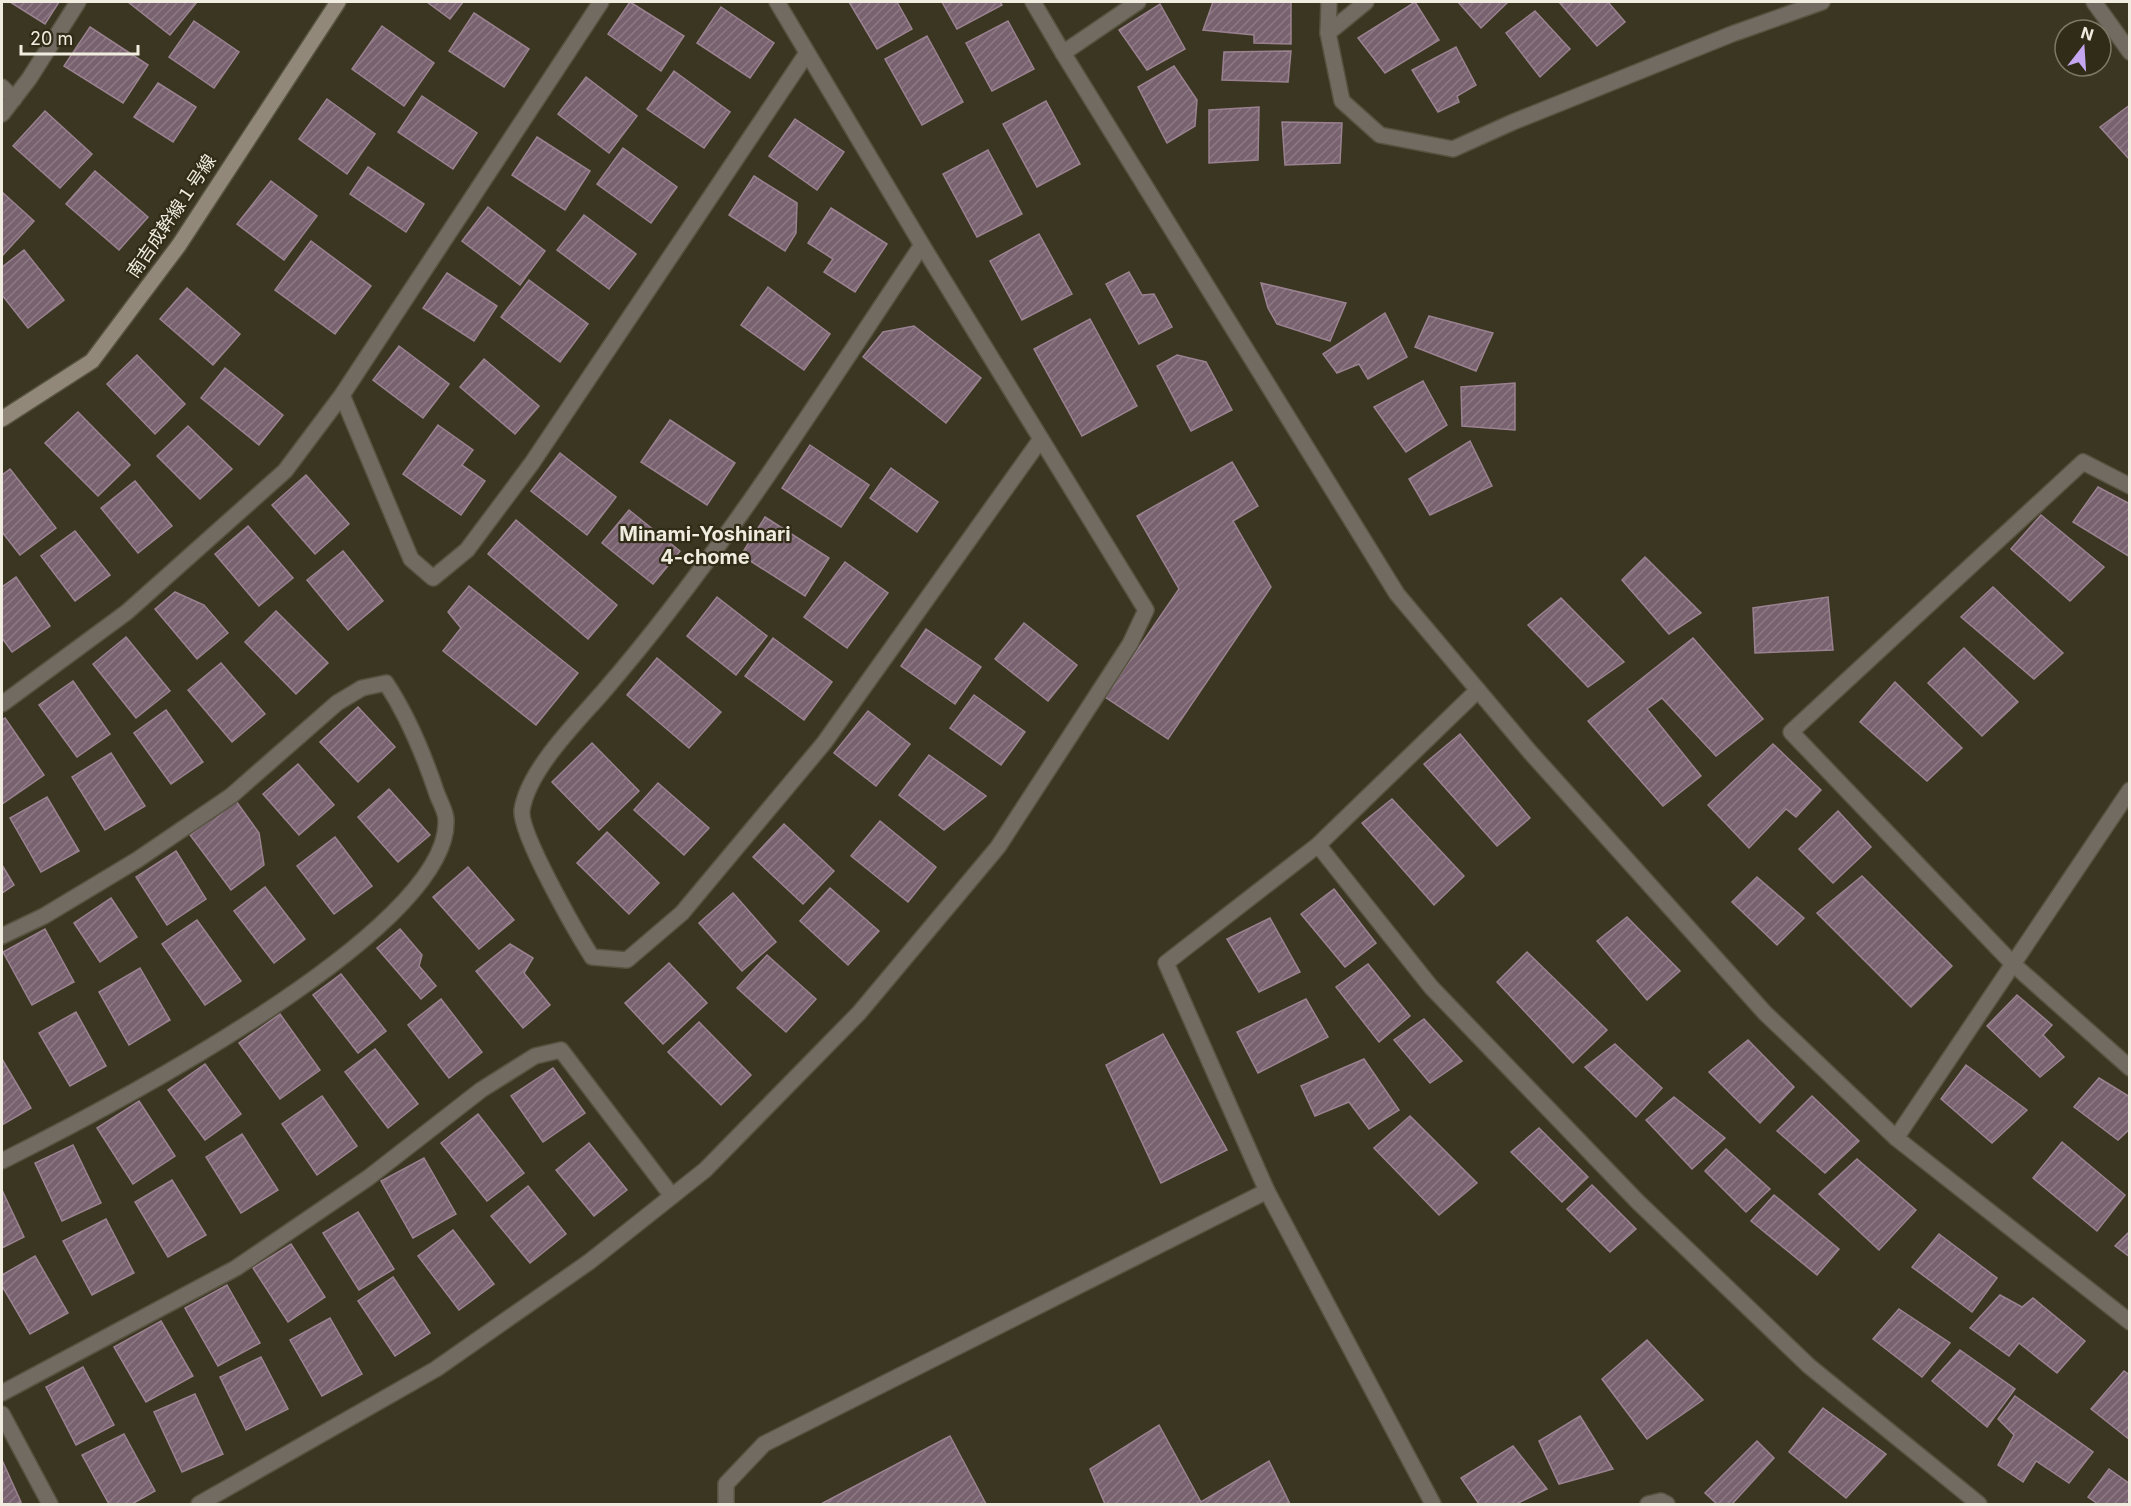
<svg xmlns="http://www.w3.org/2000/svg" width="2131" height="1506" viewBox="0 0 2131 1506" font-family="Inter,'Noto Sans JP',sans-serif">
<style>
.building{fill:url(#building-hatch);stroke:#9a8290;stroke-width:1.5}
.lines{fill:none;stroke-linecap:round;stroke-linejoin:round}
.street-casing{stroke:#575340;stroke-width:18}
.secondary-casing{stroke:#575340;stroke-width:18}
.street{stroke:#716b62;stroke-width:15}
.secondary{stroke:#92887a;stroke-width:15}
.labels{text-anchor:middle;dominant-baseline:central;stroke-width:4.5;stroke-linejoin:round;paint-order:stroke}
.street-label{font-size:18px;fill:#f0ede0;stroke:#302c17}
.neighbourhood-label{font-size:20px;font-weight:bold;fill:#f0ede0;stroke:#302c17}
</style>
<defs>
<pattern id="building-hatch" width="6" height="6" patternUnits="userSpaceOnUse" patternTransform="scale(1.5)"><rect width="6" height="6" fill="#79626f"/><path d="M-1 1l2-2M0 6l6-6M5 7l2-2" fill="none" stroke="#8c7983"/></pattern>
</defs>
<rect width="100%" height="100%" fill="#3a3621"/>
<g class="building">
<polygon points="10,2 59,2 45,24"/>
<polygon points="128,2 197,2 170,35"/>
<polygon points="427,2 463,2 450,19"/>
<polygon points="630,2 684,36 661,71 608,34"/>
<polygon points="849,2 897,2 912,29 877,49"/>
<polygon points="942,2 1000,2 1002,5 957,29"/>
<polygon points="1213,2 1291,2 1291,44 1254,43 1254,35 1203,30"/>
<polygon points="1415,2 1439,40 1385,73 1358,38"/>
<polygon points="1458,2 1508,2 1481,28"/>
<polygon points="1559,2 1608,2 1625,22 1597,46"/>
<polygon points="1160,4 1185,49 1147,70 1119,30"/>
<polygon points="721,7 774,43 750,78 697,43"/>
<polygon points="1535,11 1570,49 1540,77 1506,33"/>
<polygon points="474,13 529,49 504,87 449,51"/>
<polygon points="194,21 239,52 214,88 169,57"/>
<polygon points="1008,21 1034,69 992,91 966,43"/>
<polygon points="382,26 434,63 404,106 352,69"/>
<polygon points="90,27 148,65 123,103 64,66"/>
<polygon points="927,36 963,102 922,125 885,59"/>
<polygon points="1456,47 1476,85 1457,96 1459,102 1438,112 1412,70"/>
<polygon points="1291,51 1288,82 1222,80 1224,52"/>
<polygon points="1174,66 1197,100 1195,126 1167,143 1138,87"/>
<polygon points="674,71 730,112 704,148 647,109"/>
<polygon points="586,77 637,116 609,153 558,114"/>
<polygon points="158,83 196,107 173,142 134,117"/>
<polygon points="422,96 477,133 453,169 398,132"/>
<polygon points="327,99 375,134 347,174 299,139"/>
<polygon points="1046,101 1080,164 1037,187 1003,124"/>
<polygon points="2130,105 2130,160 2100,127"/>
<polygon points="1259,107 1258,160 1209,163 1209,110"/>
<polygon points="45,111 92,154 60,188 13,146"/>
<polygon points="795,119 844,152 817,190 769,156"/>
<polygon points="1282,122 1342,123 1340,163 1285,165"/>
<polygon points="537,137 590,171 565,210 512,175"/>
<polygon points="623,148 677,187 651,223 597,184"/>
<polygon points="988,150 1022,214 977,237 943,174"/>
<polygon points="368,167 424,204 406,232 350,194"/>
<polygon points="95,171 148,217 119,250 66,204"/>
<polygon points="754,176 797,203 796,233 785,251 729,215"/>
<polygon points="271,181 317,216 284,260 237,224"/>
<polygon points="2,192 34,221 2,256"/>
<polygon points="488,207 545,251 520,285 462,241"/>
<polygon points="831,208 887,244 855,292 824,272 833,259 808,243"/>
<polygon points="584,215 636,254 609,289 557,250"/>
<polygon points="1039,234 1072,294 1022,320 990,261"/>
<polygon points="311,241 371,286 335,334 275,290"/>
<polygon points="24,250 64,300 28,328 2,295 2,267"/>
<polygon points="1129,272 1142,295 1154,294 1172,327 1139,344 1106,284"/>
<polygon points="447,273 497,306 474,341 423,308"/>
<polygon points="529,280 588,324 560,362 501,317"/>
<polygon points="1261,283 1346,303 1330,341 1277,324 1268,308"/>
<polygon points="768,287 830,334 804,370 741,325"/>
<polygon points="187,288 240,334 213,365 160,319"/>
<polygon points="1385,313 1407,357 1368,379 1359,364 1337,373 1323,354"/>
<polygon points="1429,316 1493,333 1476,371 1415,347"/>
<polygon points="1090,319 1137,406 1082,436 1034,349"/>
<polygon points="914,326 981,378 946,423 863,357 883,332"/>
<polygon points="399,346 449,384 423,418 373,380"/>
<polygon points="137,355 185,404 155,434 107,384"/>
<polygon points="1177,355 1206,362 1232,410 1191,431 1157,366"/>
<polygon points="484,359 539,406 515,434 460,387"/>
<polygon points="225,368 283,415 259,445 201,398"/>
<polygon points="1423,381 1447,425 1406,452 1374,407"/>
<polygon points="1515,383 1515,430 1462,426 1461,387"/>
<polygon points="78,412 130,465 98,496 45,443"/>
<polygon points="670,420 735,463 707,505 641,462"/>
<polygon points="438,425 473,450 462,465 485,481 461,515 403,474"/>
<polygon points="188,426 232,469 200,499 157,456"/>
<polygon points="1470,441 1492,486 1430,515 1409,479"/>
<polygon points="810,445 869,485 841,527 782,488"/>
<polygon points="560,453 616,497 587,535 531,491"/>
<polygon points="1232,462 1258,506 1233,521 1271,587 1168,739 1105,697 1179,589 1137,516"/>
<polygon points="891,468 938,502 917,532 870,498"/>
<polygon points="10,469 56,528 20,555 2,532 2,475"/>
<polygon points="306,475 349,524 315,554 272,505"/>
<polygon points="135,481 172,526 138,553 101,508"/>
<polygon points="2098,487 2130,504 2130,557 2073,522"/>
<polygon points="629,510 680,551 653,584 602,543"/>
<polygon points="2041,515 2104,567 2070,601 2011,549"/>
<polygon points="765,517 829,558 805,596 741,555"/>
<polygon points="516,520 617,605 588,639 488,554"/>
<polygon points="248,526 293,578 259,606 215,554"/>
<polygon points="75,531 110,575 75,601 41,556"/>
<polygon points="343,551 383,601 348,630 307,580"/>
<polygon points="1645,557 1701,613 1669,634 1622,580"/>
<polygon points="845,562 888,593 847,648 804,617"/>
<polygon points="16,577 50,626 12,652 2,638 2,587"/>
<polygon points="469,586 578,673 536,725 443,651 461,628 448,612"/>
<polygon points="1993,587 2063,653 2034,679 1961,617"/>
<polygon points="175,592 204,605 228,633 197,659 155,609"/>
<polygon points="717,597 767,636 736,675 687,636"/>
<polygon points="1828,597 1833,650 1755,653 1753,608"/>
<polygon points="1561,598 1624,662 1588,687 1528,625"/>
<polygon points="276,611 328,663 296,694 245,642"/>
<polygon points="1024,623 1077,665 1048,701 995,659"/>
<polygon points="926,629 981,667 955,704 901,666"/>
<polygon points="126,637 170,691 136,718 93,664"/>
<polygon points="773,638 832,682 804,720 745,676"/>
<polygon points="1693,638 1763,719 1716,756 1662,698 1647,709 1701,776 1663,806 1588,721"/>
<polygon points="1964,648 2018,702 1982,736 1928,683"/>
<polygon points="657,658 721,712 689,748 627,695"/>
<polygon points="221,663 265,714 232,742 188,690"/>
<polygon points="73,681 110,734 77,757 39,705"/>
<polygon points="1895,682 1962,748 1927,781 1860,722"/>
<polygon points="974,695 1025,732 1001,765 950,728"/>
<polygon points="358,707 395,747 358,782 320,742"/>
<polygon points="166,710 203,762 171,784 134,733"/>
<polygon points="868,711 910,744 876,786 834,753"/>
<polygon points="5,718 44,775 2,804 2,720"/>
<polygon points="1460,734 1530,818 1497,846 1424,764"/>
<polygon points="592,743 639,791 599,830 552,782"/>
<polygon points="1773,744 1821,790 1796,817 1786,809 1749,848 1708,805"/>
<polygon points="111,753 145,806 105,830 72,777"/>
<polygon points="929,755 986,796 944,830 899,795"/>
<polygon points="298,764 334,805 299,835 263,794"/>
<polygon points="658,783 709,828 684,855 634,810"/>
<polygon points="389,789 430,835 398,862 358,817"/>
<polygon points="47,797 79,851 41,872 10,818"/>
<polygon points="1392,799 1464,876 1434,905 1362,823"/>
<polygon points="236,801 259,833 264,865 231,890 190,835"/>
<polygon points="1838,811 1871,847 1833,883 1799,849"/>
<polygon points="880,821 936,867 908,902 851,856"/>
<polygon points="784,824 834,871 803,904 753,857"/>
<polygon points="607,832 659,883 629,914 577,863"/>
<polygon points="335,837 372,886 334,914 297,866"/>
<polygon points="176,851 206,899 167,925 136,877"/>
<polygon points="2,865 14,885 2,893"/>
<polygon points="468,867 514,920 479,949 433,897"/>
<polygon points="1862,876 1952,966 1911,1007 1817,913"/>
<polygon points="1757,877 1804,918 1777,945 1732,902"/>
<polygon points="265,887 305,939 274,963 234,911"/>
<polygon points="830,888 879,931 848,965 800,921"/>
<polygon points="1334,889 1376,943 1345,967 1301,914"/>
<polygon points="733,893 776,942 742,971 699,923"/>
<polygon points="111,898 137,937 100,962 74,923"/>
<polygon points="1627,917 1680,971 1647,1000 1597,941"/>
<polygon points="1270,918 1300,972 1259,992 1227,939"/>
<polygon points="197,920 241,981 205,1005 162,944"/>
<polygon points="45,929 74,982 32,1005 3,952"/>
<polygon points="400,929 422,955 419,966 436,986 421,999 377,948"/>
<polygon points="510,944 533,958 524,973 550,1005 523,1028 476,971"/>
<polygon points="1527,952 1607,1030 1573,1063 1497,982"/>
<polygon points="767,955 816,999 786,1032 737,988"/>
<polygon points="669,963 707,1003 663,1044 625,1003"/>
<polygon points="1368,964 1410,1016 1379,1042 1336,987"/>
<polygon points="140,968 170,1020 129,1045 99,992"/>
<polygon points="341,974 386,1031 358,1053 313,995"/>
<polygon points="2017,995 2052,1025 2043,1035 2064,1057 2040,1077 1987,1026"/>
<polygon points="441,999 482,1052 449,1078 408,1025"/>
<polygon points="1306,999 1328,1037 1258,1073 1237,1032"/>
<polygon points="76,1012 106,1066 70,1086 39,1033"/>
<polygon points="280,1014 320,1070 280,1099 239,1043"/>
<polygon points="1424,1019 1462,1061 1430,1083 1394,1040"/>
<polygon points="699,1022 751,1075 721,1105 668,1052"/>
<polygon points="1163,1034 1227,1150 1161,1183 1106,1065"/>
<polygon points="1748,1040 1794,1087 1760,1123 1709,1072"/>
<polygon points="1615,1044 1662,1088 1636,1117 1585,1067"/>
<polygon points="375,1049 418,1104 388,1128 345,1072"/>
<polygon points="2,1059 31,1108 2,1125"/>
<polygon points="1364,1059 1399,1110 1369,1129 1349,1102 1315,1116 1301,1086"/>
<polygon points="205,1064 241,1114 205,1140 168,1090"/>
<polygon points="1966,1065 2027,1110 1992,1143 1941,1099"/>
<polygon points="553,1068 585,1113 543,1142 511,1096"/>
<polygon points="2099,1078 2130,1097 2130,1129 2118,1140 2074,1107"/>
<polygon points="322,1096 357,1146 317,1175 282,1124"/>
<polygon points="1812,1096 1859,1141 1825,1173 1777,1131"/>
<polygon points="1674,1097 1725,1138 1692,1169 1646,1120"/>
<polygon points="139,1101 175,1156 133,1184 97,1128"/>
<polygon points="478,1114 524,1173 487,1201 441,1143"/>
<polygon points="1410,1116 1477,1183 1439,1215 1374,1148"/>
<polygon points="1539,1128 1588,1177 1562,1202 1511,1152"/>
<polygon points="242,1134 278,1190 241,1213 206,1157"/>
<polygon points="2062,1142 2125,1195 2097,1231 2033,1178"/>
<polygon points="589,1143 627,1190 594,1216 556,1170"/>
<polygon points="73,1145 101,1203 62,1221 35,1163"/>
<polygon points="1726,1149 1770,1189 1746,1212 1705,1171"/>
<polygon points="424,1158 456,1214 413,1238 381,1181"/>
<polygon points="1857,1159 1916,1210 1879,1250 1819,1194"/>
<polygon points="172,1180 206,1235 168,1257 135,1202"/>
<polygon points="1592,1185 1636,1229 1610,1252 1567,1209"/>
<polygon points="528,1186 566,1234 530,1263 491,1216"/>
<polygon points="2,1190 24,1237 2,1248"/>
<polygon points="1774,1195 1839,1249 1817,1275 1751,1221"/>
<polygon points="358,1212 394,1269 359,1290 323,1233"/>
<polygon points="106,1219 134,1273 92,1295 63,1241"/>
<polygon points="453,1230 494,1284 459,1310 418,1256"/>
<polygon points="2130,1231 2130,1257 2115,1246"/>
<polygon points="1939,1234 1997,1278 1972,1312 1912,1267"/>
<polygon points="291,1244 325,1297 288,1322 253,1268"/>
<polygon points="35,1256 68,1313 30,1334 2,1286 2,1275"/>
<polygon points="393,1277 430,1333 395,1356 358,1301"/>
<polygon points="227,1285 260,1343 218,1366 185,1308"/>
<polygon points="2000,1295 2022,1307 2033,1298 2085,1341 2057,1373 2019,1343 2009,1356 1970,1328"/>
<polygon points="1899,1309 1950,1343 1922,1377 1873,1339"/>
<polygon points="330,1318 362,1374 322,1396 290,1340"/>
<polygon points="161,1321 193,1376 146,1402 114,1347"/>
<polygon points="1647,1340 1703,1400 1647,1439 1602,1379"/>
<polygon points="1960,1350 2015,1389 1987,1427 1932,1381"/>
<polygon points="261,1357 288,1409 246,1430 220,1377"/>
<polygon points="83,1367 114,1425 76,1445 46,1387"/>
<polygon points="2124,1371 2130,1375 2130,1440 2091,1409"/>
<polygon points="195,1394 223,1454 182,1472 154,1412"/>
<polygon points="2015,1396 2093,1452 2069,1483 2036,1461 2023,1482 1998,1465 2014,1435 1998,1419"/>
<polygon points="1823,1408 1886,1454 1846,1498 1789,1452"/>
<polygon points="1580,1416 1613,1469 1559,1484 1539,1441"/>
<polygon points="1159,1425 1201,1502 1269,1461 1290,1504 1105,1504 1090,1469"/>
<polygon points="124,1434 155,1491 132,1504 109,1504 82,1455"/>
<polygon points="950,1436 986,1504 821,1504"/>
<polygon points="1757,1441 1774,1458 1732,1504 1717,1504 1705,1493"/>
<polygon points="1513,1446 1547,1489 1516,1504 1479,1504 1461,1478"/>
<polygon points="2,1460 21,1502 15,1504 2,1504"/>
<polygon points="2109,1469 2130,1484 2130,1504 2098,1504 2088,1497"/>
</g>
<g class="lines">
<g class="street-casing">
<g id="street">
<polyline points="1033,2 1063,53"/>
<polyline points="1138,2 1063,53 1397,594 1530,752 1765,1013 1896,1138 2130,1322"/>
<polyline points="1329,2 1328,33 1342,101 1380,135 1453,149 1513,122 1732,34 1822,2"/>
<polyline points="2094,2 2130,52"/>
<polyline points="1328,33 1366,2"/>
<polyline points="2,87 14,99"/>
<polyline points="2,114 29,79 78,2"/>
<path d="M 922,245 C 820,397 723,553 603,692 C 577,722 528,770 522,810 C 519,833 578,935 592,957 L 627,960 L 682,913 L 824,743 L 1041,439"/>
<polyline points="342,395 411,559 433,578 467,550 532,463 807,53"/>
<polyline points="2130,486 2083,462 1791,732 2013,964 2130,1068"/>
<polyline points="2,704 127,612 285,471 342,395 601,2"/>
<polyline points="1318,845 1431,987 1638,1202 1809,1366 1979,1504"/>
<path d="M 2,936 L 44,916 L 137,860 L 231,796 L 337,703 L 362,688 L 386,683 C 409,718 424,755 437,794 C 440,802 446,812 446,820 C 451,932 94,1115 2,1161"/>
<polyline points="1896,1138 2130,790"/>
<polyline points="2,1393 236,1268 368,1178 481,1090 535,1056 561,1050 672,1196"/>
<polyline points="2,1414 50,1504"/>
<polyline points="199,1504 436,1369 589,1262 705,1170 859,1013 998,847 1130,644 1146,610 922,245 777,2"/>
<polyline points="726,1504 726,1484 764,1444 1267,1191"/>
<polyline points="1433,1504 1267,1191 1166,963 1318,845 1478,690"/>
<polyline points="1648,1504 1661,1501 1667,1504"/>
</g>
</g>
<g class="secondary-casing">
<polyline id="secondary" points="2,419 92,361 179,245 338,2"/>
</g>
<use href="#street" class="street"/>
<use href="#secondary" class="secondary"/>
</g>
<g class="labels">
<g class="street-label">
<text transform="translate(171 216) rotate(-56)">南吉成幹線１号線</text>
</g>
<g class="neighbourhood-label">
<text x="705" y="534">Minami-Yoshinari<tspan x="705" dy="23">4-chome</tspan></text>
</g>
</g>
<rect width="2131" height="1506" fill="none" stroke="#f0ede0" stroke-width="6"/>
<g transform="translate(2083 48) rotate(17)"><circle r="28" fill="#302c17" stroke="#7d7967" stroke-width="1.5"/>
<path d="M0-4.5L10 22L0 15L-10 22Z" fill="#c5a6f0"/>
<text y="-9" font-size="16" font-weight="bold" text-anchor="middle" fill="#f0ede0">N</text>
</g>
<path d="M21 45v9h117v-9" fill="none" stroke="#f0ede0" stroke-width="3"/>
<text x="30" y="45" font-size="18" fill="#f0ede0" stroke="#302c17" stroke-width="4.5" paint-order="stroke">20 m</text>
</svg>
